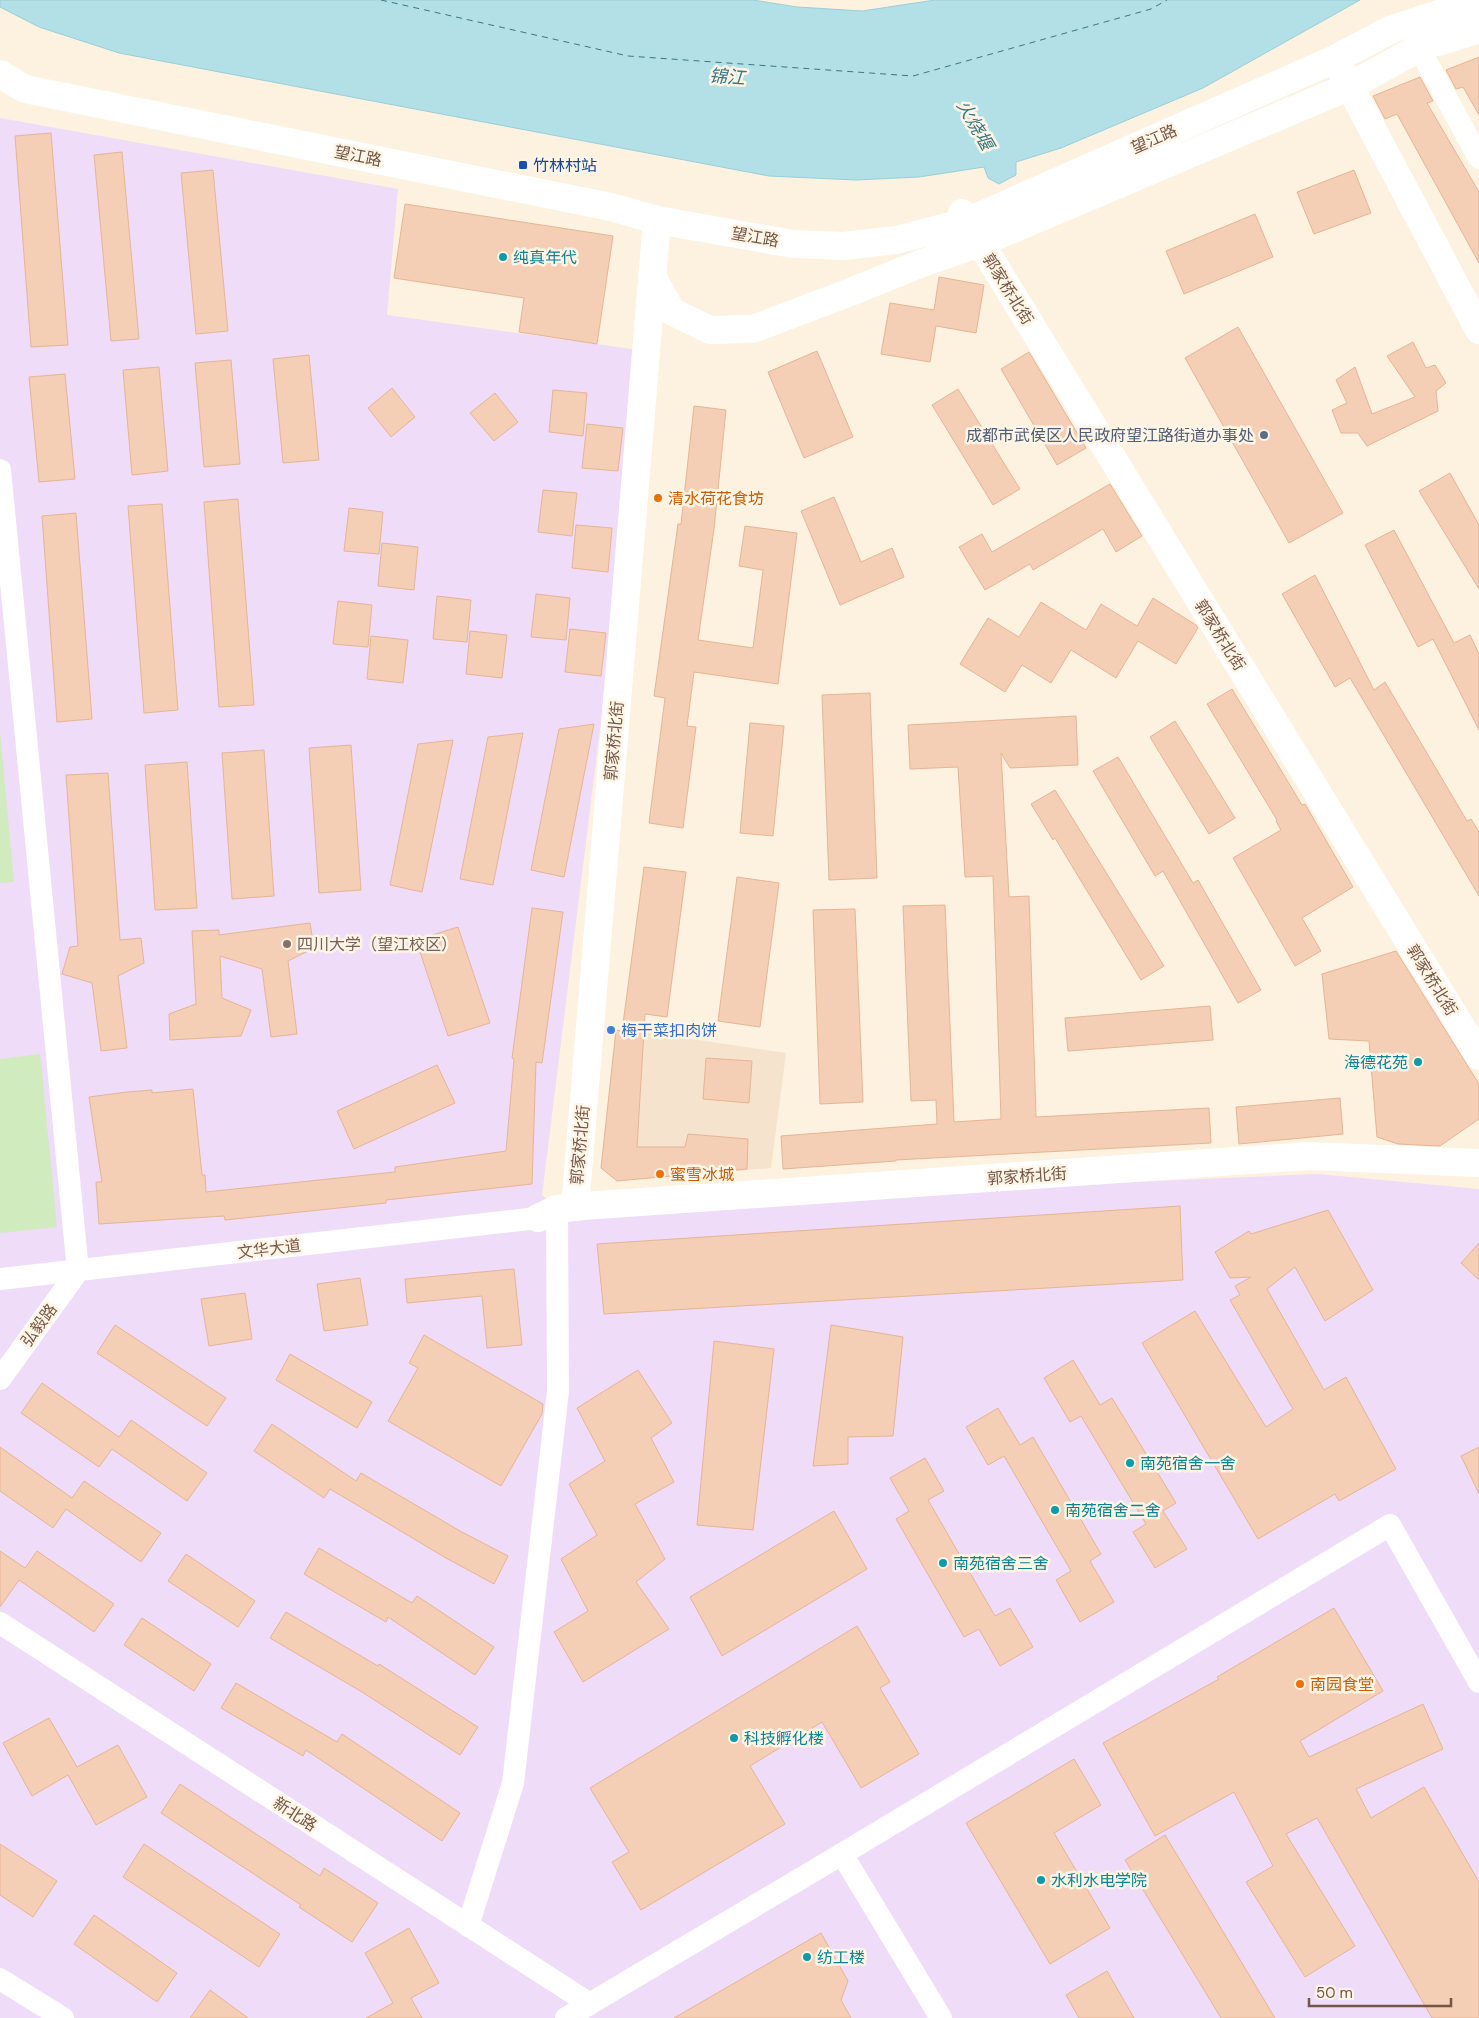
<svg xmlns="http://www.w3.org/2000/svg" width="1479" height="2018" viewBox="0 0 1479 2018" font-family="'DM Sans','Noto Sans SC',sans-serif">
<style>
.residential{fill:#f5e3cd}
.education{fill:#eedcf9}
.green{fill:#d0ebbd}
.water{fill:#b3dfe7;stroke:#99cfd9}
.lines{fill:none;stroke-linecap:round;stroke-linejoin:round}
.ferry{stroke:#3b7782;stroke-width:1;stroke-dasharray:6 5;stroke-linecap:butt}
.building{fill:#f4ceb5;stroke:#e7b495}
.minor{stroke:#fff;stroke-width:22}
.tertiary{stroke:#fff;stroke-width:28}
.transit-dot{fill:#1a4fb4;stroke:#fff5e6;stroke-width:2}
.culture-dot{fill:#0f9aa8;stroke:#fff5e6;stroke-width:2}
.service-dot{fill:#5c6f8a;stroke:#fff5e6;stroke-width:2}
.food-dot{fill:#e8710a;stroke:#fff5e6;stroke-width:2}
.education-dot{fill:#8d6e63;stroke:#fff5e6;stroke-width:2}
.shop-dot{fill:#3f7fe0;stroke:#fff5e6;stroke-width:2}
.labels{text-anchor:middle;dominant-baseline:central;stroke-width:5;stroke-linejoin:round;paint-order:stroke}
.street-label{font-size:16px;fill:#745646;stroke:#fff5e6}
.transit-label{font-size:16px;fill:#164399;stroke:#fff5e6;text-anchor:start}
.culture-label{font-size:16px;fill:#0d838f;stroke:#fff5e6;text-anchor:start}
.service-label{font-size:16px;fill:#4e5e75;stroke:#fff5e6;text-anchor:end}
.food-label{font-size:16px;fill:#c56008;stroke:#fff5e6;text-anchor:start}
.education-label{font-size:16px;fill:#785e54;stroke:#fff5e6;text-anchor:start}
.shop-label{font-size:16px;fill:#366cbe;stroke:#fff5e6;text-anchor:start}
.water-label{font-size:18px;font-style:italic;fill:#3b7782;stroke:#fff5e6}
</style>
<rect width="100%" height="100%" fill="#fdf1df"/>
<polygon class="residential" points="616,1030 644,1032 786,1053 771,1168 617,1181 601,1168"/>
<polygon class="education" points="0,118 398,189 387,315 639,350 602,713 542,1195 557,1209 583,1206 1318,1174 1479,1189 1479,2018 0,2018"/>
<g class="green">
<polygon points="0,732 14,882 0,883"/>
<polygon points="40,1054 57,1227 0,1233 0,1059"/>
</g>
<polygon class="water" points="0,0 753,0 797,7 862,11 935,0 1360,0 1203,88 1061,148 1016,162 1016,175 999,184 988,178 984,167 919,177 856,180 769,176 119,53 39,27 0,7"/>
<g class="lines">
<polyline class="ferry" points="381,0 628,56 913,76 1151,9 1167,0"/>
</g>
<g class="building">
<polygon points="1479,57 1479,115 1463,87 1456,89 1446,70"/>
<polygon points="1420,77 1433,101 1427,103 1479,192 1479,263 1397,114 1385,119 1373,96"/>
<polygon points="51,133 68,345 31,347 15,136"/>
<polygon points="122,152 139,339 111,341 94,155"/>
<polygon points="213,170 228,331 196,334 181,173"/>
<polygon points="1354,170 1371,213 1314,234 1297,192"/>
<polygon points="405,204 613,236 597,344 519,332 524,298 394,278"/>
<polygon points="1255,214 1273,257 1184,294 1166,251"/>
<polygon points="939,277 984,285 976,333 936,326 930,362 881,354 890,303 934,310"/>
<polygon points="1238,327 1343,513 1289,543 1185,358"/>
<polygon points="1413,342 1426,368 1435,365 1446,383 1436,391 1438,411 1367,446 1358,433 1341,433 1332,410 1347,403 1336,380 1355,367 1372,414 1415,397 1387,356"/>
<polygon points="817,351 853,437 804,458 768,372"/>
<polygon points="1029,352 1086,448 1057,465 1001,369"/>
<polygon points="309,355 319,460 283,463 273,359"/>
<polygon points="231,360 240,464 204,467 195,363"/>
<polygon points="159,367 168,471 132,475 123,370"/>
<polygon points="65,374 75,479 39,482 29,377"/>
<polygon points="392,388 415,417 391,437 368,408"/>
<polygon points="958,389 1020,489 993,505 932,405"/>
<polygon points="553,390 587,393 583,436 549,432"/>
<polygon points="495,393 518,422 494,441 470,413"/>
<polygon points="694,406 726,410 714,529 698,640 753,648 763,570 739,566 745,526 797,533 778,684 694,672 687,726 696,727 683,828 649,823 665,698 654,696 678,524 681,524"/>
<polygon points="587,424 623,428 618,471 582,468"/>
<polygon points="1450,473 1479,525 1479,589 1419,491"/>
<polygon points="1110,484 1142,536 1116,552 1103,529 1033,570 1030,564 985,590 959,547 982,534 992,552"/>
<polygon points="543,490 577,493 572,536 538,532"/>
<polygon points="834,497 861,562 892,548 904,577 840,605 801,511"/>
<polygon points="238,499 254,705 219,707 204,502"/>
<polygon points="162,504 178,710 144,713 128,506"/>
<polygon points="349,508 383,512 379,554 344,551"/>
<polygon points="76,513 92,719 57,722 42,516"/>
<polygon points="576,525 612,528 608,572 572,568"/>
<polygon points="1394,530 1454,643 1470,635 1479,654 1479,730 1433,639 1418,647 1365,545"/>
<polygon points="382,543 418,547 414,590 378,586"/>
<polygon points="1315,575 1374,690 1385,682 1467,821 1471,819 1479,832 1479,896 1350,678 1335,687 1282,594"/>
<polygon points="536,594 570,598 566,640 531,637"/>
<polygon points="437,596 471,600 467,642 433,639"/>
<polygon points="1153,598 1196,625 1198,628 1176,664 1138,641 1116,678 1071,650 1051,683 1022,665 1005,692 960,664 988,618 1019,637 1041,602 1086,630 1101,604 1137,626"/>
<polygon points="338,601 372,605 368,647 333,644"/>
<polygon points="570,629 606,633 601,676 565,672"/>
<polygon points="470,631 507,635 502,678 466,674"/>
<polygon points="371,636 408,640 403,683 367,679"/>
<polygon points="1232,689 1302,805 1305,804 1353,887 1302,918 1321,951 1295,966 1233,858 1281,830 1276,821 1277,820 1207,704"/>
<polygon points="870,693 877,878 829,880 822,695"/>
<polygon points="1076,716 1078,765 1010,768 1001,753 1009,897 1029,896 1036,1117 1209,1108 1211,1143 896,1160 896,1161 783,1169 781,1136 937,1124 936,1100 911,1101 903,906 945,905 954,1122 1001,1119 993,876 965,877 958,767 910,769 908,725"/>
<polygon points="1175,721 1235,818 1209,834 1150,737"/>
<polygon points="750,723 784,726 773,836 740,833"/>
<polygon points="594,724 564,877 531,870 559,729"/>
<polygon points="523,733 493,885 460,879 488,737"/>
<polygon points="453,740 422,892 390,885 418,744"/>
<polygon points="351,745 361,890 319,893 309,748"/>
<polygon points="264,750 274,896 232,899 222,753"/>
<polygon points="1118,757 1193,883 1198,880 1261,990 1238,1003 1163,871 1155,876 1093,771"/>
<polygon points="187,762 197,908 155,910 145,765"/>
<polygon points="108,773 120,940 141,938 144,963 118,976 127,1048 101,1051 92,983 62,974 70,947 78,946 66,775"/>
<polygon points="1055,790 1164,966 1141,980 1055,838 1053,840 1031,804"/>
<polygon points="644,867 686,872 667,1017 645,1014 637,1147 685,1147 688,1134 748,1139 747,1169 617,1181 601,1168 616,1030 622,1031"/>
<polygon points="737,877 779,883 760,1027 718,1021"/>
<polygon points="532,908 563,912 542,1063 536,1062 532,1184 386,1200 386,1203 225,1220 224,1216 99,1224 96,1182 102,1182 89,1097 127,1092 152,1090 152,1093 193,1089 202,1175 205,1175 206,1192 395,1172 395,1167 506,1151 514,1059 512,1058"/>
<polygon points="855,909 863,1102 820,1104 813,910"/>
<polygon points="310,923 314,948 288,961 297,1034 271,1037 262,969 220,956 222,998 251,1010 241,1036 170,1040 169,1014 196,1004 192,931 219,930 219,935"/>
<polygon points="458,927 490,1023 448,1036 416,940"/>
<polygon points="1396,951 1479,1084 1479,1119 1440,1146 1398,1144 1377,1137 1369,1041 1329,1039 1322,974"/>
<polygon points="1210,1006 1213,1040 1068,1051 1065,1018"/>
<polygon points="706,1058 752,1061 749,1103 703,1099"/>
<polygon points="437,1065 455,1103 354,1149 337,1111"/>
<polygon points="1340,1098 1343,1134 1239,1144 1236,1107"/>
<polygon points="1180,1206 1183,1280 604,1314 597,1244"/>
<polygon points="1328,1210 1373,1290 1325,1321 1295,1267 1267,1289 1324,1390 1346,1377 1396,1469 1339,1501 1335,1494 1258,1539 1142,1343 1195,1311 1266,1427 1293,1409 1230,1300 1240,1295 1235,1286 1251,1277 1230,1278 1215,1252 1249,1231 1251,1234"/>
<polygon points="1479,1243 1479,1280 1461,1263"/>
<polygon points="514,1269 522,1345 487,1348 482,1296 407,1303 405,1279"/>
<polygon points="360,1278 368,1325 324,1331 317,1284"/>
<polygon points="245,1293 252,1339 209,1346 201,1299"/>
<polygon points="115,1325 226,1398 207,1426 97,1353"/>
<polygon points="831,1325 903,1337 893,1436 848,1437 848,1464 813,1466"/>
<polygon points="424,1335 543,1404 542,1414 501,1486 388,1421 418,1368 409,1363"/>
<polygon points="714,1341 774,1349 753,1530 697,1525"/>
<polygon points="290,1354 372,1402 357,1428 276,1380"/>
<polygon points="1073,1360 1100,1405 1112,1398 1176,1503 1163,1511 1187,1549 1155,1568 1133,1532 1146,1524 1081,1416 1070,1422 1044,1378"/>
<polygon points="638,1370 672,1423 651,1438 674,1482 635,1504 665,1559 636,1582 669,1629 583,1682 554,1632 588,1611 561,1559 597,1535 569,1484 605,1461 577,1408"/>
<polygon points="42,1383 119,1437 131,1420 207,1473 187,1501 112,1449 99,1467 21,1413"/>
<polygon points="998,1408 1020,1445 1033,1437 1101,1554 1090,1561 1114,1602 1080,1622 1056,1580 1071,1571 1004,1456 988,1465 966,1427"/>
<polygon points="272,1424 356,1481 361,1473 460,1531 508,1556 494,1584 446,1558 330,1489 324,1498 254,1451"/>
<polygon points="0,1447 72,1498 84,1481 161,1533 141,1562 66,1509 53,1528 0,1491"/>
<polygon points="1479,1447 1479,1494 1461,1456"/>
<polygon points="925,1458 944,1491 928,1500 995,1616 1010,1608 1033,1647 1000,1666 979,1629 964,1637 896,1519 909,1511 890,1478"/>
<polygon points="834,1511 867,1569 722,1656 690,1597"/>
<polygon points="319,1548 412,1603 417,1596 494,1647 475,1675 388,1617 386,1622 304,1574"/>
<polygon points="0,1551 25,1568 37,1551 114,1604 94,1632 19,1580 0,1607"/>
<polygon points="186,1554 255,1601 238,1627 168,1581"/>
<polygon points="1334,1608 1383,1691 1300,1741 1309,1757 1423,1704 1443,1749 1356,1789 1371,1818 1424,1787 1479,1882 1479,2018 1432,2018 1317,1818 1286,1834 1355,1946 1305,1977 1246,1882 1273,1866 1234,1792 1155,1836 1103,1743 1219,1679 1217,1677"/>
<polygon points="286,1612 378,1666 379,1664 478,1727 460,1755 362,1692 270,1638"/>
<polygon points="142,1618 211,1664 194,1691 124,1645"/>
<polygon points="857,1626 890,1682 880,1688 919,1754 861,1788 822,1722 750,1766 785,1824 641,1910 612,1862 629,1852 590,1788"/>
<polygon points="236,1683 337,1742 342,1734 460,1813 442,1841 306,1750 303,1756 221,1708"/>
<polygon points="49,1718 77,1767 118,1745 147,1797 96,1825 68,1775 32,1796 3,1743"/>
<polygon points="1074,1759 1101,1805 1054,1833 1110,1928 1050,1964 966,1823"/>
<polygon points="180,1784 320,1876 324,1868 378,1903 352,1942 299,1907 301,1905 161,1813"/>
<polygon points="1165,1835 1275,2018 1221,2018 1125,1860"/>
<polygon points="0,1844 57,1881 33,1917 0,1895"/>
<polygon points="144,1844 280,1934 259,1967 123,1877"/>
<polygon points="94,1915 177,1973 157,2002 74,1944"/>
<polygon points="409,1928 439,1983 411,1998 422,2018 366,2018 393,2003 365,1953"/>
<polygon points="821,1933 848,1981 841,2000 851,2018 674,2018"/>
<polygon points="1107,1971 1134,2018 1079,2018 1066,1995"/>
<polygon points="210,1990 248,2018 190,2018"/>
</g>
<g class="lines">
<g class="minor">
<polyline points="1419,48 1479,158"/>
<polyline points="0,470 78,1271 0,1379"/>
<polyline points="0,1279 538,1218"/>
<polyline points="0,1623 590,2004"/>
<polyline points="842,1854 1390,1525 1479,1682"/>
<polyline points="468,1926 513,1783 558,1391 557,1209"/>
<polyline points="0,1979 63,2018"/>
<polyline points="566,2018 842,1854 941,2018"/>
</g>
<g class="tertiary">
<polyline points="1438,42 1479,29"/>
<polyline points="1341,70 1479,330"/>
<polyline points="0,74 25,89 611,207 657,220 793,244 844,246 896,240 966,222 1335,59 1392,29 1479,1"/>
<polyline points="962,213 1479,1056"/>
<polyline points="652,276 671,311 710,330 753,329 848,293 917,265 980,243 1350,86 1419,48 1464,13"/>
<polyline points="575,1207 657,220"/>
<polyline points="538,1218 557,1209 583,1206 1309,1156 1479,1163"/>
</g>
</g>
<rect class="transit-dot" x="518" y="160" width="10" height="10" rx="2.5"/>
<g class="culture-dot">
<circle cx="503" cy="257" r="5"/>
<circle cx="1418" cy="1062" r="5"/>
<circle cx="1130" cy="1463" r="5"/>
<circle cx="1055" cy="1510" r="5"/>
<circle cx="943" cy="1563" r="5"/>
<circle cx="734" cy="1738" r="5"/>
<circle cx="1041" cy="1880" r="5"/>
<circle cx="807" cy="1957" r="5"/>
</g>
<circle class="service-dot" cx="1264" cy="435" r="5"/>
<g class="food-dot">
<circle cx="658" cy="498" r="5"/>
<circle cx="660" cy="1174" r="5"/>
<circle cx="1300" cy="1684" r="5"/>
</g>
<circle class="education-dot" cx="287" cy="944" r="5"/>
<circle class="shop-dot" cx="611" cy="1030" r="5"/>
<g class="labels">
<g class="street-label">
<text transform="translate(1154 139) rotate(-24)">望江路</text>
<text transform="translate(358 156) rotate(11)">望江路</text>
<text transform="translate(755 237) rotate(10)">望江路</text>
<text transform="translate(1008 289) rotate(58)">郭家桥北街</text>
<text transform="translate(1220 635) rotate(58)">郭家桥北街</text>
<text transform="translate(614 741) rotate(-85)">郭家桥北街</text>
<text transform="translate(1432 980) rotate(58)">郭家桥北街</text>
<text transform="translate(580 1145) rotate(-85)">郭家桥北街</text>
<text transform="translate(1027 1176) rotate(-4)">郭家桥北街</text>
<text transform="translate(269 1249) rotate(-7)">文华大道</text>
<text transform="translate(39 1325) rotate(-54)">弘毅路</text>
<text transform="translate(295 1814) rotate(33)">新北路</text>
</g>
<g class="transit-label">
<text x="533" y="165">竹林村站</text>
</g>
<g class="culture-label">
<text x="513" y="257">纯真年代</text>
<text x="1408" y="1062" text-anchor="end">海德花苑</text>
<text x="1140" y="1463">南苑宿舍一舍</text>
<text x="1065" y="1510">南苑宿舍二舍</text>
<text x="953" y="1563">南苑宿舍三舍</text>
<text x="744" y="1738">科技孵化楼</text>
<text x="1051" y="1880">水利水电学院</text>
<text x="817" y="1957">纺工楼</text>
</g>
<g class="service-label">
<text x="1254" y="435">成都市武侯区人民政府望江路街道办事处</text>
</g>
<g class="food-label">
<text x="668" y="498">清水荷花食坊</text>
<text x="670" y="1174">蜜雪冰城</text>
<text x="1310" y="1684">南园食堂</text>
</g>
<g class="education-label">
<text x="297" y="944">四川大学（望江校区）</text>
</g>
<g class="shop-label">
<text x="621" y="1030">梅干菜扣肉饼</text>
</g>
<g class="water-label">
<text transform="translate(727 77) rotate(4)">锦江</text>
<text transform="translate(975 125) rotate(60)">火烧堰</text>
</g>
</g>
<path d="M1309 1998v8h142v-8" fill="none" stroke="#745646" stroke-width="2.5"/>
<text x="1316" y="1998" font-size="15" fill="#745646" stroke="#fff5e6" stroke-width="4" paint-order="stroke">50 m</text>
</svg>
